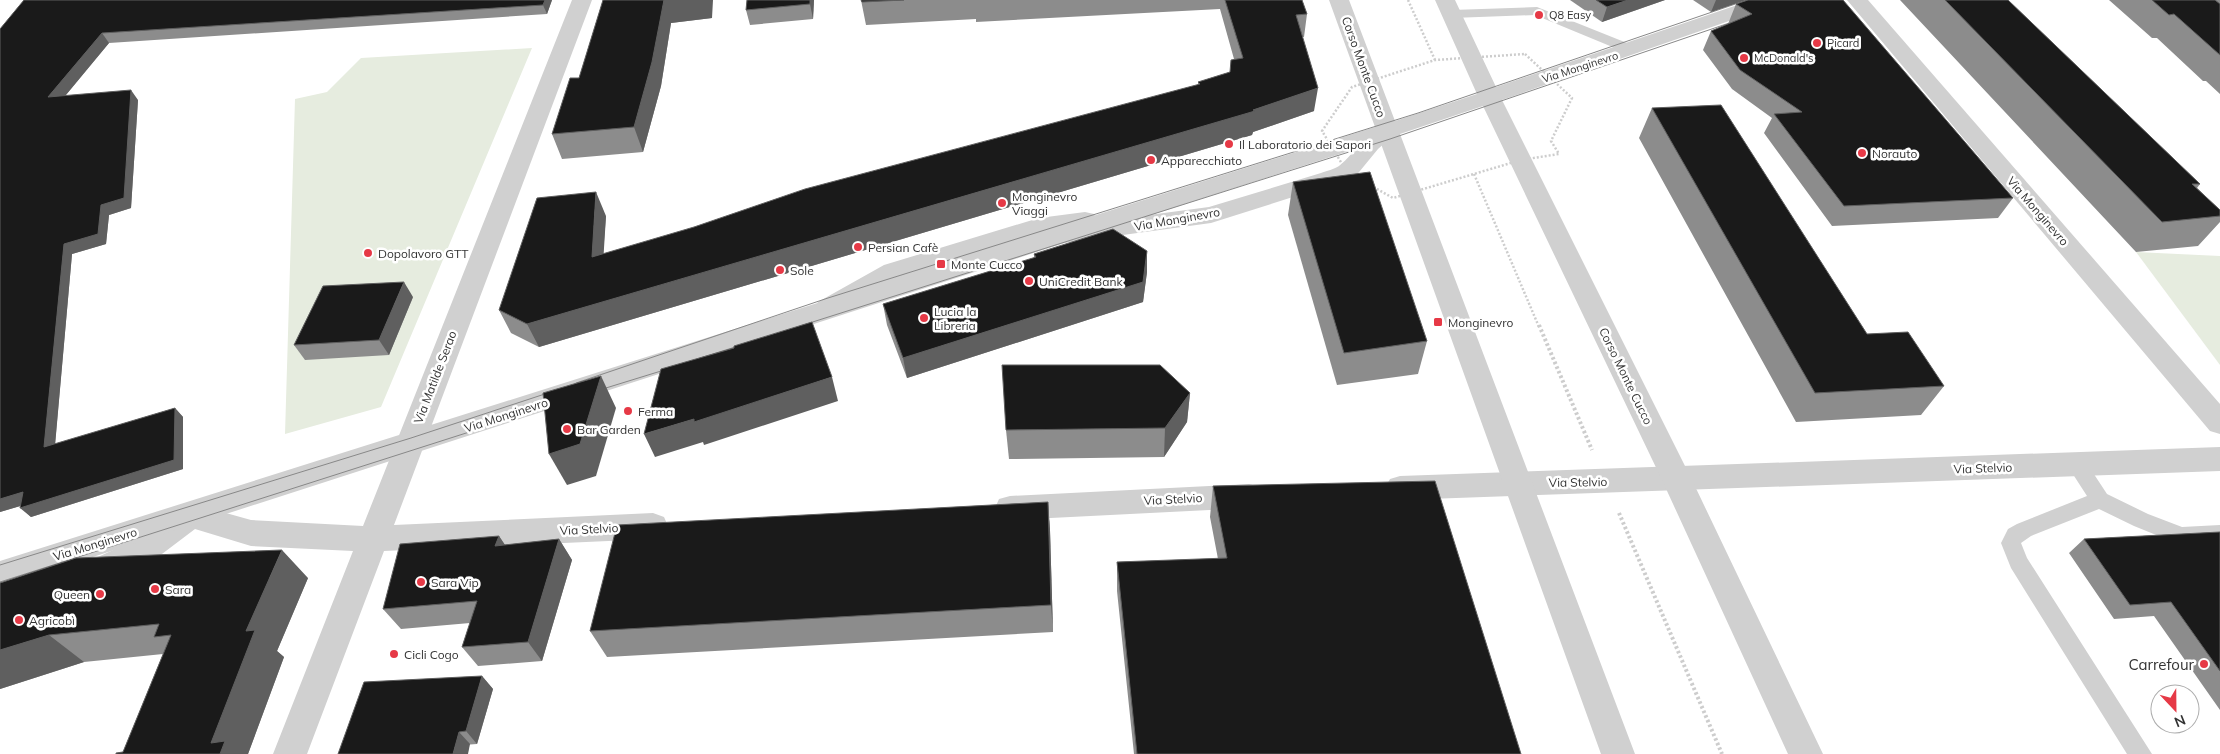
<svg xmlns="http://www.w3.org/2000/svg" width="2220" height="754" viewBox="0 0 2220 754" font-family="Mulish,sans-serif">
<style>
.green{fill:#e6ecdf}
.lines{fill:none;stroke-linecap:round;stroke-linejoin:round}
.path-far1{stroke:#cdcdcd;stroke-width:2.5;stroke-dasharray:2 2;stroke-linecap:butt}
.path{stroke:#cdcdcd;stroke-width:4;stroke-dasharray:2.5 2.5;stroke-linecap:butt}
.service{fill:#d0d0d0;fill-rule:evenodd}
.minor{fill:#d0d0d0;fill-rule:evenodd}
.tertiary{fill:#d0d0d0;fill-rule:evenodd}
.tram{stroke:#888;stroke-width:1}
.wall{fill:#8c8c8c}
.shaded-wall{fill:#5f5f5f}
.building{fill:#1a1a1a;stroke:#5f5f5f}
.poi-dot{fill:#e63946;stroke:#fff;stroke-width:2}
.labels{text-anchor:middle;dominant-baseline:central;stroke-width:5;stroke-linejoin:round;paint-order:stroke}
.far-poi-label{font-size:11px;fill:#333;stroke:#fff;text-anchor:start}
.far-street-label{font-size:11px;fill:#333;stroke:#fff}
.street-label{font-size:12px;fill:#333;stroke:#fff}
.poi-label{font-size:12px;fill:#333;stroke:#fff;text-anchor:start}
.near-poi-label{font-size:15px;fill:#333;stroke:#fff;text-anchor:end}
</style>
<rect width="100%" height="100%" fill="#fff"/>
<g class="green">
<polygon points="532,48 381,407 285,434 295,99 327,92 361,58"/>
<polygon points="2136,252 2220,256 2220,365"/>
</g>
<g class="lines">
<g class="path-far1">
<polyline points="1408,0 1435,60"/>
<polygon points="1525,54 1572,98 1551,141 1559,154 1521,160 1393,198 1347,172 1322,131 1352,87 1435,60"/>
<polyline points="1474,174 1539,327"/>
</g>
<g class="path">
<polyline points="1539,325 1592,450"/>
<polyline points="1619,513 1722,754"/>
</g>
<g class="service">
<polygon points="1537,7 1637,47 1639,50 1637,53 1627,53 1535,15 1452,18 1445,14 1452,10"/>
<polygon points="2077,457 2084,459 2107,494 2148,514 2182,527 2220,525 2220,543 2181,545 2134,526 2099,509 2031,536 2021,543 2027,558 2152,754 2127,754 2011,568 2001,543 2008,529 2017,524 2087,496 2067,465 2070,459"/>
</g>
<g class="minor">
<polygon points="572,0 592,0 394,525 653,513 664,517 668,526 664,535 653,539 384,551 307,754 273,754 353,551 251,546 195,529 158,557 134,570 98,584 87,580 82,571 87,562 124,545 179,506 190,503 251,520 363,526"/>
<polygon points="1847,0 1868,0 2220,404 2220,434 2210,431"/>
<path d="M 1387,124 L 1395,126 L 1398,131 L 1378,149 L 1355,177 L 1337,183 L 1211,223 L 1064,243 L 1055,241 L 1052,235 L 1053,232 L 1041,234 L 902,277 L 836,316 L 827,318 L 818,316 L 814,309 L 818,302 L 884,265 L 1039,218 L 1085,212 L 1094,214 L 1097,220 L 1096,222 L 1209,207 L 1321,173 C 1326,171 1335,169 1339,166 C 1357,152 1364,130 1387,124 Z"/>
<polygon points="2220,447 2220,471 1400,500 1390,497 1385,488 1390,479 1400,476"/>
<polygon points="1249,484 1260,487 1264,496 1260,505 1249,508 1010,520 999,517 995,508 999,499 1010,496"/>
</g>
<polygon class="tertiary" points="1329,0 1349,0 1395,121 1477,94 1435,0 1455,0 1496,87 1752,0 1781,0 1778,4 1502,100 1692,480 1823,754 1788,754 1662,480 1483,106 1400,134 1635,754 1601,754 1380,141 0,587 0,561 1375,127"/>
<g class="tram">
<polyline points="800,326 1390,139 1741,19"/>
<polyline points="700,358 748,343"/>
<polyline points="576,383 828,298 1418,113 1747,0"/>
<polyline points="593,392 674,367"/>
<polyline points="0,565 411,438 557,390"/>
<polyline points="0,582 557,404"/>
</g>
</g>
<g class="wall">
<polygon points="24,0 552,0 547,14 109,43 65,96 138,100 131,208 109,215 106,244 72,254 55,444 175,408 183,417 183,469 31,517 20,506 0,512 0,29"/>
<polygon points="603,0 712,18 671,23 661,86 643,152 562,159 552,134 579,78"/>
<polygon points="747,0 814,0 813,19 750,25 746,10"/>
<polygon points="861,0 1302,0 1307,14 1304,37 1302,37 1314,111 1253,132 1252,135 539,347 511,333 499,310 606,216 603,254 1198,85 1198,82 1230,72 1234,59 1220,9 976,22 976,19 866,25"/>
<polygon points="1570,0 1665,0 1602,22"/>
<polygon points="1693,0 1746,0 1711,12"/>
<polygon points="1748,0 2013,198 1998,218 1832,226 1764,133 1772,118 1732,89 1703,50 1711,31 1728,24 1736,4"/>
<polygon points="1900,0 2008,0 2200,184 2197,188 2220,210 2220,222 2198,246 2136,252"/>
<polygon points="2109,0 2220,0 2220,94 2206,81 2203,81 2157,38 2152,38"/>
<polygon points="1652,108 1867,334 1944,386 1921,415 1796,422 1639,138"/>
<polygon points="1293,182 1427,341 1418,374 1337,385 1288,215"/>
<polygon points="1034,254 1147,272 1143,302 907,378 887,325 883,304 1034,258"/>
<polygon points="413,297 389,355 305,360 294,345"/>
<polygon points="1190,393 1187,422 1164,457 1009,459 1006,430"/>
<polygon points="1213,486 1521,754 1134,754 1117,591 1117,562 1218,559 1210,517"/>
<polygon points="1048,502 1050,530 1053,632 607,657 590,631"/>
<polygon points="2220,532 2220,710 2154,616 2114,619 2069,553 2084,539"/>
<polygon points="499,536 505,545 559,539 572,560 542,661 478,666 462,647 470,623 401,629 383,609"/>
<polygon points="308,578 277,651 284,657 248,754 116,754 123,752 163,654 84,662 0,689 0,583"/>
<polygon points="482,676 493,689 477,744 338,754"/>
</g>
<g class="shaded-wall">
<polygon points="545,0 552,0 547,14 543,5"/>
<polygon points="664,0 713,0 712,18 671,23 661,86 643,152 634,127"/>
<polygon points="810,0 814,0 813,19 810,4"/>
<polygon points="1628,0 1665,0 1602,22 1607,7"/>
<polygon points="1716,0 1746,0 1711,12"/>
<polygon points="102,33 109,43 56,107 48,97"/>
<polygon points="1318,88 1314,111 1253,132 1252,135 539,347 527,324 1253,110"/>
<polygon points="131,90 138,100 131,208 109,215 106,244 72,254 54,457 44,447 64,244"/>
<polygon points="596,192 606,216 602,280 592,257"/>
<polygon points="1147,251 1147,272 1143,302 907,378 903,358"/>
<polygon points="404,282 413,297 389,355 379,340"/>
<polygon points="601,376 616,408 596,476 567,485 549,454"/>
<polygon points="832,377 838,401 704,445 703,442 655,457 644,434"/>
<polygon points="1190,393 1187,422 1164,457 1165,428"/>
<polygon points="175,408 183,417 183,469 31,517 20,508"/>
<polygon points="23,492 34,502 0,512 0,499"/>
<polygon points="1048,502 1050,530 1053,632 1051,605"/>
<polygon points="499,536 513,557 495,546"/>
<polygon points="559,539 572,560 542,661 528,642"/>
<polygon points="282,550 308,578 277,651 284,657 248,754 220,754 211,743 246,631"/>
<polygon points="49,635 84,662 0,689 0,650"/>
<polygon points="482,676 493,689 477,744 466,731"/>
<polygon points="459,732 470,744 468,754 453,754"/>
</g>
<g class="building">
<polygon points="24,0 545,0 543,5 102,33 48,97 131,90 124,198 101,205 98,234 64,244 44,447 175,408 174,460 20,508 23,492 0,499 0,29"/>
<polygon points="603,0 664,0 652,62 634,127 552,134 570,78 579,78"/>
<polygon points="747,0 810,0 810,4 746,10"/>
<polygon points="861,0 904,0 862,2"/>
<polygon points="1225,0 1302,0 1307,14 1296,15 1318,88 1253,110 1255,111 527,324 499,310 537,198 596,192 592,257 694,227 805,189 1200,84 1198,82 1230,72 1231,60 1243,58"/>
<polygon points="1596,0 1628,0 1607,7"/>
<polygon points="1748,0 1843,0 2013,198 1844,206 1774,114 1802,112 1740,70 1711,31 1752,14 1736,4"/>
<polygon points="1945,0 2008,0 2200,184 2192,184 2220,210 2220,216 2162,222"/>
<polygon points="2152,0 2215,0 2220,4 2220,55 2174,14 2169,15"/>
<polygon points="1721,105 1867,334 1908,332 1944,386 1815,393 1652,108"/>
<polygon points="1370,172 1427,341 1344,353 1293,182"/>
<polygon points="1113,229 1147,251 1143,282 903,358 883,304 1036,257 1034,254"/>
<polygon points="404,282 379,340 294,345 323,286"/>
<polygon points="812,322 832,377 694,422 694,419 644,434 661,369 734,348 734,346"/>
<polygon points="1002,365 1160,365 1190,393 1165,428 1006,430"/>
<polygon points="601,376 580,444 549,454 543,393"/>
<polygon points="1435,481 1521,754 1137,754 1117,562 1227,558 1213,486"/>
<polygon points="1048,502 1051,605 590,631 617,525"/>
<polygon points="2220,532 2220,671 2171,602 2130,605 2084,539"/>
<polygon points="499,536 495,546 559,539 528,642 462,647 477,601 383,609 400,544"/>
<polygon points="282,550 246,631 255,630 211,743 225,741 220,754 116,754 116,753 123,752 171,635 154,637 159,624 49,635 0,650 0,583 76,558"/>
<polygon points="482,676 466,731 459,732 453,754 338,754 364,682"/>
</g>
<g class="poi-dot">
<circle cx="1539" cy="15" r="5"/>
<circle cx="1817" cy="43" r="5"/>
<circle cx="1744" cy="58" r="5"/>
<circle cx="1229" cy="144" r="5"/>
<circle cx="1862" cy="153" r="5"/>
<circle cx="1151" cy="160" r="5"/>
<circle cx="1002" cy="203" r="5"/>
<circle cx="858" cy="247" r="5"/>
<circle cx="368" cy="253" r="5"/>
<rect x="936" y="259" width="10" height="10" rx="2.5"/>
<circle cx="780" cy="270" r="5"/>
<circle cx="1029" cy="281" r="5"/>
<circle cx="924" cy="318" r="5"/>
<rect x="1433" y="317" width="10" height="10" rx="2.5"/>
<circle cx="628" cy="411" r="5"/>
<circle cx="567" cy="429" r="5"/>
<circle cx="421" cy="582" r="5"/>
<circle cx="155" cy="589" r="5"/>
<circle cx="100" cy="594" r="5"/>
<circle cx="19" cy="620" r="5"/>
<circle cx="394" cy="654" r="5"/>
<circle cx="2204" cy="664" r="5"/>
</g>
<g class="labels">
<g class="far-poi-label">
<text x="1549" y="15">Q8 Easy</text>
<text x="1827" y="43">Picard</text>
<text x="1754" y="58">McDonald's</text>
</g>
<g class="far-street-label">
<text transform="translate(1580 67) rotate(-18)">Via Monginevro</text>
</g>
<g class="street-label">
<text transform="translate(1364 67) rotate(70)">Corso Monte Cucco</text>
<text transform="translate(2038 211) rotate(49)">Via Monginevro</text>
<text transform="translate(1177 219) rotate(-10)">Via Monginevro</text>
<text transform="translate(1626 376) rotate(64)">Corso Monte Cucco</text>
<text transform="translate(435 377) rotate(-69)">Via Matilde Serao</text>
<text transform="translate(506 415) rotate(-18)">Via Monginevro</text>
<text transform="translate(1983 468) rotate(-2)">Via Stelvio</text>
<text transform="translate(1578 482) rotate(-1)">Via Stelvio</text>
<text transform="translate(1173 499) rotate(-3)">Via Stelvio</text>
<text transform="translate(589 529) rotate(-3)">Via Stelvio</text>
<text transform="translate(95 544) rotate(-17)">Via Monginevro</text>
</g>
<g class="poi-label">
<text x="1239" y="144">Il Laboratorio dei Sapori</text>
<text x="1872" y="153">Norauto</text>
<text x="1161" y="160">Apparecchiato</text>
<text x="1012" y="196">Monginevro<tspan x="1012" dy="14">Viaggi</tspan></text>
<text x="868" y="247">Persian Cafè</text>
<text x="378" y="253">Dopolavoro GTT</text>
<text x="951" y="264">Monte Cucco</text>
<text x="790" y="270">Sole</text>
<text x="1039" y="281">UniCredit Bank</text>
<text x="934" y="311">Lucia la<tspan x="934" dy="14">Libreria</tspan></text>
<text x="1448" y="322">Monginevro</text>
<text x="638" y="411">Ferma</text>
<text x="577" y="429">Bar Garden</text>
<text x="431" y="582">Sara Vip</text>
<text x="165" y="589">Sara</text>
<text x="90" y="594" text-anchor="end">Queen</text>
<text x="29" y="620">Agricobì</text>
<text x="404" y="654">Cicli Cogo</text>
</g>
<g class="near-poi-label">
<text x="2194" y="664">Carrefour</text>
</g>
</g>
<g transform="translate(2175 709) rotate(158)"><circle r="24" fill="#ffffff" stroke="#adadad"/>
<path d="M0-4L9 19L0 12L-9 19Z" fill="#e63946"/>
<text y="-8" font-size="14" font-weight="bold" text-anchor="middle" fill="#333333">N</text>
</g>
</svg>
